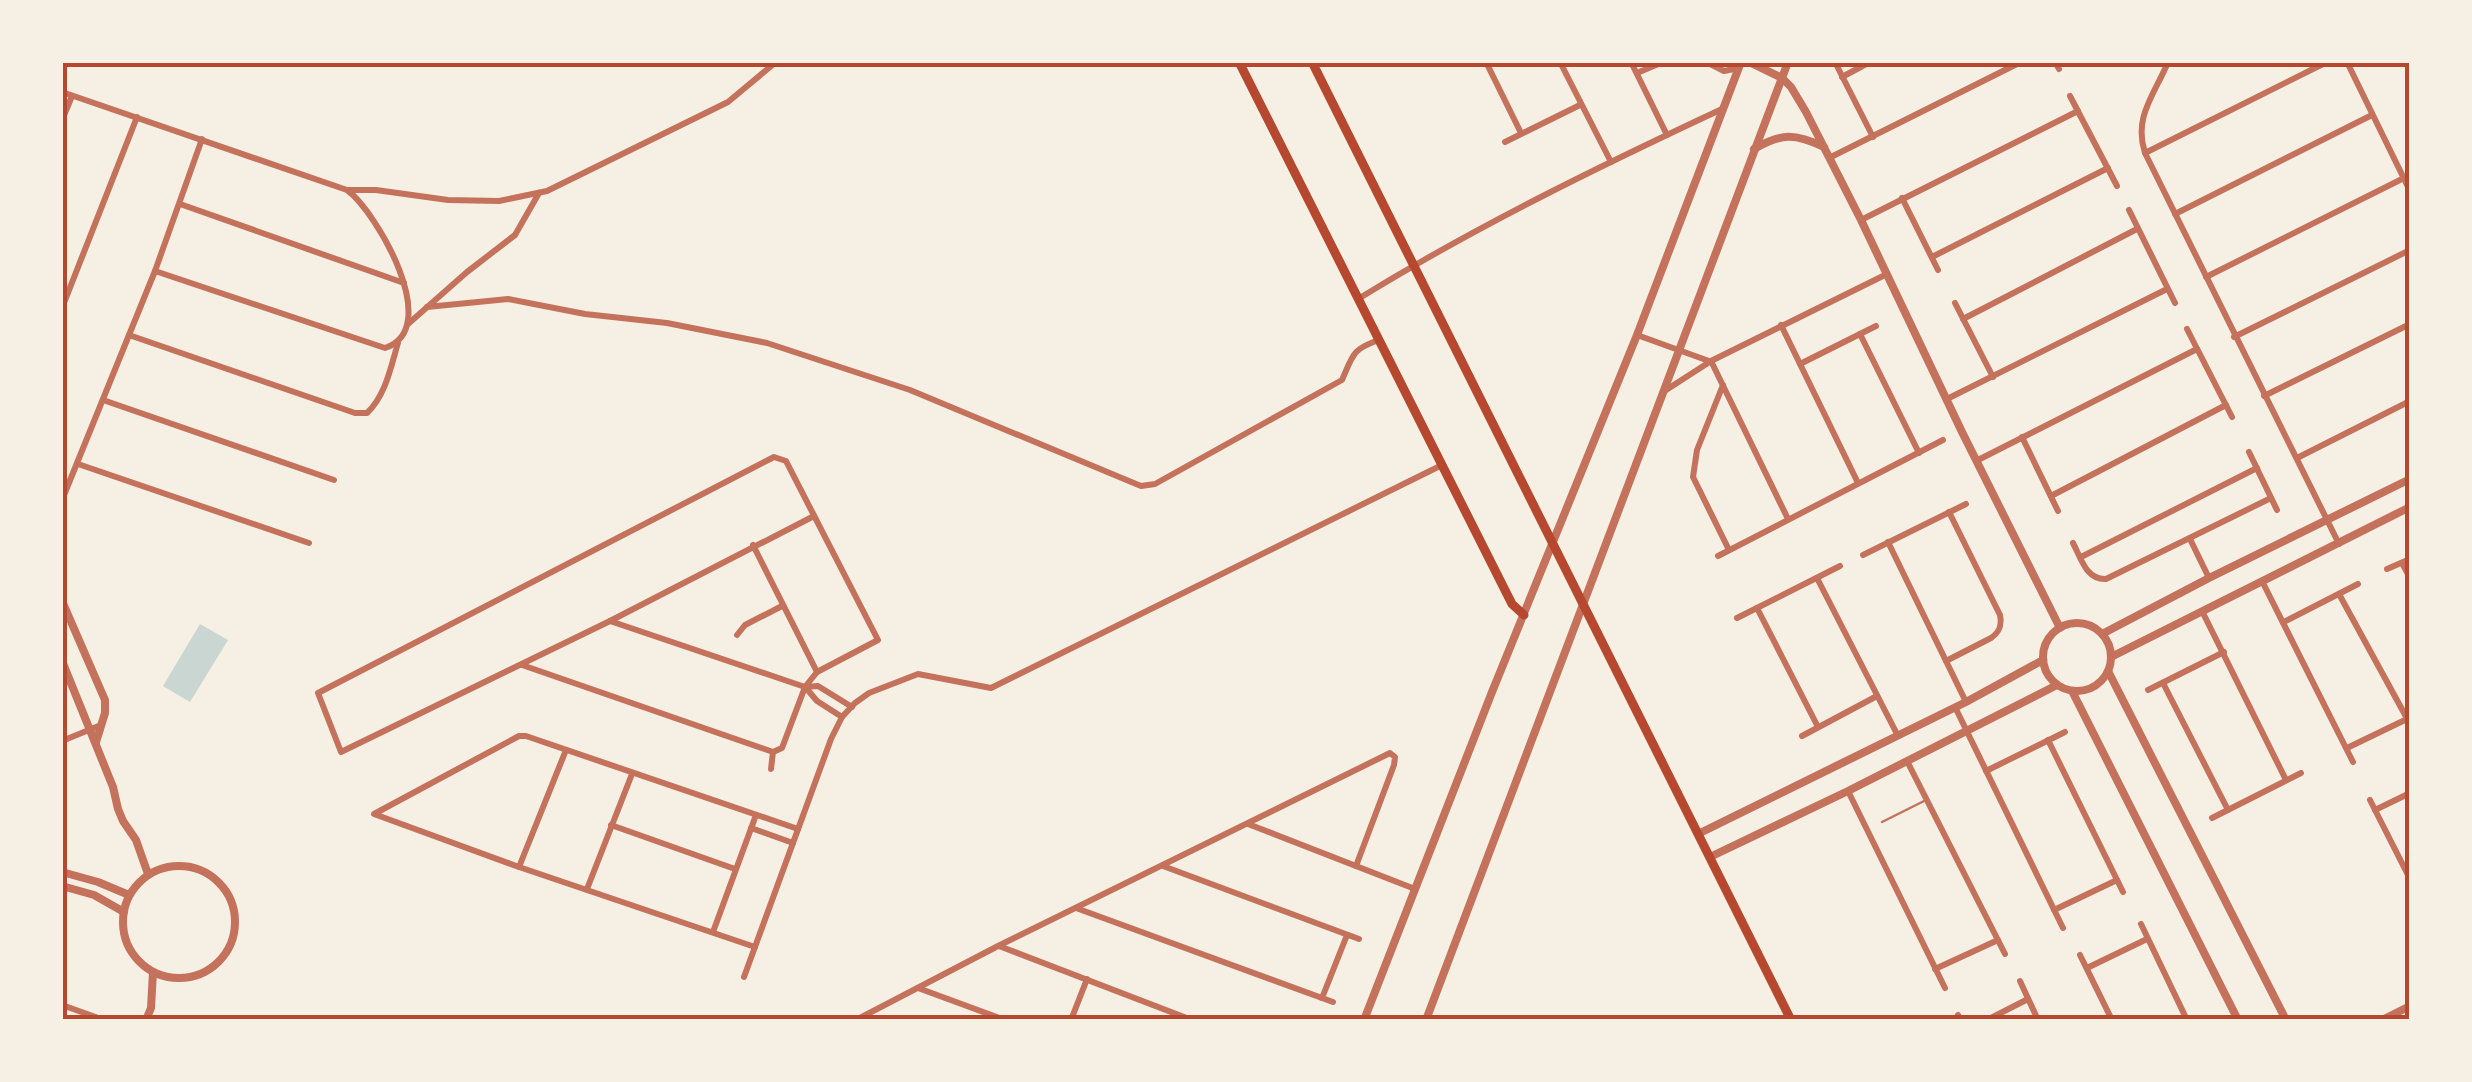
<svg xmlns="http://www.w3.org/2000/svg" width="2472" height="1082" viewBox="0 0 2472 1082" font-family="'DM Sans',sans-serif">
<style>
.water{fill:#c9d6d2}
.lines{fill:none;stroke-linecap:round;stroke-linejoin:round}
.service{stroke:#c5725c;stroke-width:2.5}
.minor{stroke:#c5725c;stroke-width:6}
.tertiary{stroke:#c5725c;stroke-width:8}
.secondary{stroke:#b5482f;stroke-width:9}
.neatline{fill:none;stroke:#b5482f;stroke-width:4}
</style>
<rect width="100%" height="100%" fill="#f6efe4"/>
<polygon class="water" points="200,624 228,640 190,702 163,686"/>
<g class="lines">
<polyline class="service" points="1882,822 1926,800"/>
<g class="minor">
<polyline points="1486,62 1521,133"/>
<polyline points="1560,62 1611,162"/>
<polyline points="1631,62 1667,135"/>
<polyline points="1706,62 1724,71 1739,68"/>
<polyline points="2055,62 2059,69"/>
<path d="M 2168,62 C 2155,94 2133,117 2145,153 L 2339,544"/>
<polyline points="2347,62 2410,191"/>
<polyline points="1837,66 1873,137"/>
<polyline points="1637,73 1663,62"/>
<polyline points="1842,77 1870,62"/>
<path d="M 62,92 L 347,190 C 377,212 444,329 385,348 L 155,271"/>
<polyline points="2070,96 2117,186"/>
<polyline points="62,120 72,96"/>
<polyline points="1505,142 1580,105"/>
<polyline points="2145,153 2327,62"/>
<polyline points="1829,158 2021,62"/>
<polyline points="348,190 376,190 448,200 499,201 547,191 728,102 776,62"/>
<polyline points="1902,198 1938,270"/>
<polyline points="180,204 404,283"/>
<polyline points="2129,210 2175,303"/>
<polyline points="2175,214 2372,115"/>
<polyline points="1861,220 2078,111"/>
<polyline points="1932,257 2108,168"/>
<polyline points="2206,277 2410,175"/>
<path d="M 1358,299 C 1475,227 1598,167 1722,109"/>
<polyline points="1955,303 1993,377"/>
<path d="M 427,307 L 508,299 L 585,314 L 667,323 L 767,343 L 910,390 L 1141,486 L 1155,484 L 1342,380 C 1353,355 1352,349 1379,340"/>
<polyline points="62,308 137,117"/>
<polyline points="1963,319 2137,229"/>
<polyline points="408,324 467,272 515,235 539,193"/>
<polyline points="1781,325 1858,483"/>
<polyline points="2187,329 2232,417"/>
<polyline points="1860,334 1919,453"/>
<path d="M 129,335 L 355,413 L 367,413 C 386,395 391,366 398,343"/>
<polyline points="1637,335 1709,361"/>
<polyline points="2234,337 2410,250"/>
<polyline points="1711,361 1788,519"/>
<polyline points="1800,364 1876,326"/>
<polyline points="1723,385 1697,450 1693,477 1729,550"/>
<polyline points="1663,392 1711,361 1887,274"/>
<polyline points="2264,396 2410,324"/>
<polyline points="1947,399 2167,289"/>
<polyline points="103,400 334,480"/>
<polyline points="2022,437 2058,511"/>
<polyline points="2249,452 2277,510"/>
<polyline points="2297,458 2410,401"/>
<polyline points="1976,461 2197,349"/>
<polyline points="78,464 309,543"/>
<polyline points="2051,496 2226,405"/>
<polyline points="62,500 155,271 202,139"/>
<polyline points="814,516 610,621 805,687 818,686 852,707"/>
<polyline points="2190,539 2209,578"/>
<polyline points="1888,542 1966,702"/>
<path d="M 2073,543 C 2081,558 2086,580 2106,579 L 2271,498"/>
<polyline points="753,545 817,672"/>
<polyline points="1863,555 1966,504"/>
<polyline points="1718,556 1943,440"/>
<polyline points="2081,557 2257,468"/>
<polyline points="2402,563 2410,578"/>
<polyline points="2387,569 2410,559"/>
<polyline points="1817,578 1898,736"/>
<polyline points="2262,581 2353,762"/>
<polyline points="2339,594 2410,724"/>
<polyline points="1757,608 1818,727"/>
<polyline points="2202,611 2286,780"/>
<polyline points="1737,618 1840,566"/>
<polyline points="610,621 341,752 318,693 774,457 786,461 878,640 817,672 805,687 782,748 773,752 771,769"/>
<polyline points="2284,622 2358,584"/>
<polyline points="737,635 745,625 782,606"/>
<path d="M 1946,661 L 1991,638 C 2000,632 2002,625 2000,615 L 1949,512"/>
<polyline points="522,665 773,752"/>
<polyline points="2163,683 2228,810"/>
<polyline points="806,688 817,701 842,717"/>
<polyline points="2148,690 2224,652"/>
<polyline points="1955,707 2063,928"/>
<polyline points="1802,736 1877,696"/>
<polyline points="2048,740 2123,892"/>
<polyline points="62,741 101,725"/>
<polyline points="2347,748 2407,719"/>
<polyline points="1907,761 2005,954"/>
<polyline points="1986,771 2065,732"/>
<polyline points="1848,791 1945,988"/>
<polyline points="2370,800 2410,879"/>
<polyline points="2375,810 2410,793"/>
<polyline points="2212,818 2301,773"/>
<polyline points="1248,824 1415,889"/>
<polyline points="611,825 735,869"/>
<polyline points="751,828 793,843"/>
<polyline points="1163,866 1359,939"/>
<polyline points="519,867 566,750"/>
<polyline points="587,889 632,774"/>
<polyline points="1076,908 1333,1002"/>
<polyline points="2054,910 2117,880"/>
<polyline points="2141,924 2187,1020"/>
<polyline points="713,932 756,815"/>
<polyline points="999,946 1192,1020"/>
<polyline points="755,947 519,867 374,814 519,736 526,736 798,829"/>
<polyline points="2080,955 2112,1020"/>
<polyline points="2087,968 2147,939"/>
<polyline points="1935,969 1998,940"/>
<polyline points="744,977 831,739 842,717 855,703 869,693 918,674 991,688 1442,465"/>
<polyline points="2020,981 2038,1020"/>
<polyline points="918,988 1005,1020"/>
<polyline points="1322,998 1347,935"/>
<polyline points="62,1005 104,1020"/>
<polyline points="1958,1015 1961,1020"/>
<polyline points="856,1020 998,946 1390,753 1395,757 1394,765 1356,866"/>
<polyline points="1071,1020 1087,979"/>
<polyline points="1987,1020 2028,999"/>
</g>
<g class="tertiary">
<polyline points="1749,62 1782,78 1791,87 1806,112 1861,220 1962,432 2060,628"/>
<path d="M 1754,149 C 1781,133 1795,133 1824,147"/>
<polyline points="62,601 105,700 105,713 96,742"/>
<circle cx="2077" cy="657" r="34"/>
<polyline points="2102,634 2209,578 2410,479"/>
<polyline points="2111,657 2410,507"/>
<polyline points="62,661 113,787 118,809 123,821 136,840 148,874"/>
<polyline points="2108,671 2286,1020"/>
<polyline points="2072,691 2238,1020"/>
<polyline points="1698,834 1966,702 2043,660"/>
<polyline points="1710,857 1848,791 2057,685"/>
<circle cx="179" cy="922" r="56"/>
<polyline points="62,872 98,882 129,895"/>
<polyline points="62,886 94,895 124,912"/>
<polyline points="146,1020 151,1008 153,972"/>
<polyline points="1364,1020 1492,692 1637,335 1741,62"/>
<polyline points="1426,1020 1788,62"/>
<polyline points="2382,1020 2410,1006"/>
</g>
<g class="secondary">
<polyline points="1239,62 1512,604 1524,615"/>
<polyline points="1312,62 1791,1020"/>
</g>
</g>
<rect width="2472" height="1082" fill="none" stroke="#f6efe4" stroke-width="130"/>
<rect x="65" y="65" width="2342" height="952" class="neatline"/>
</svg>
